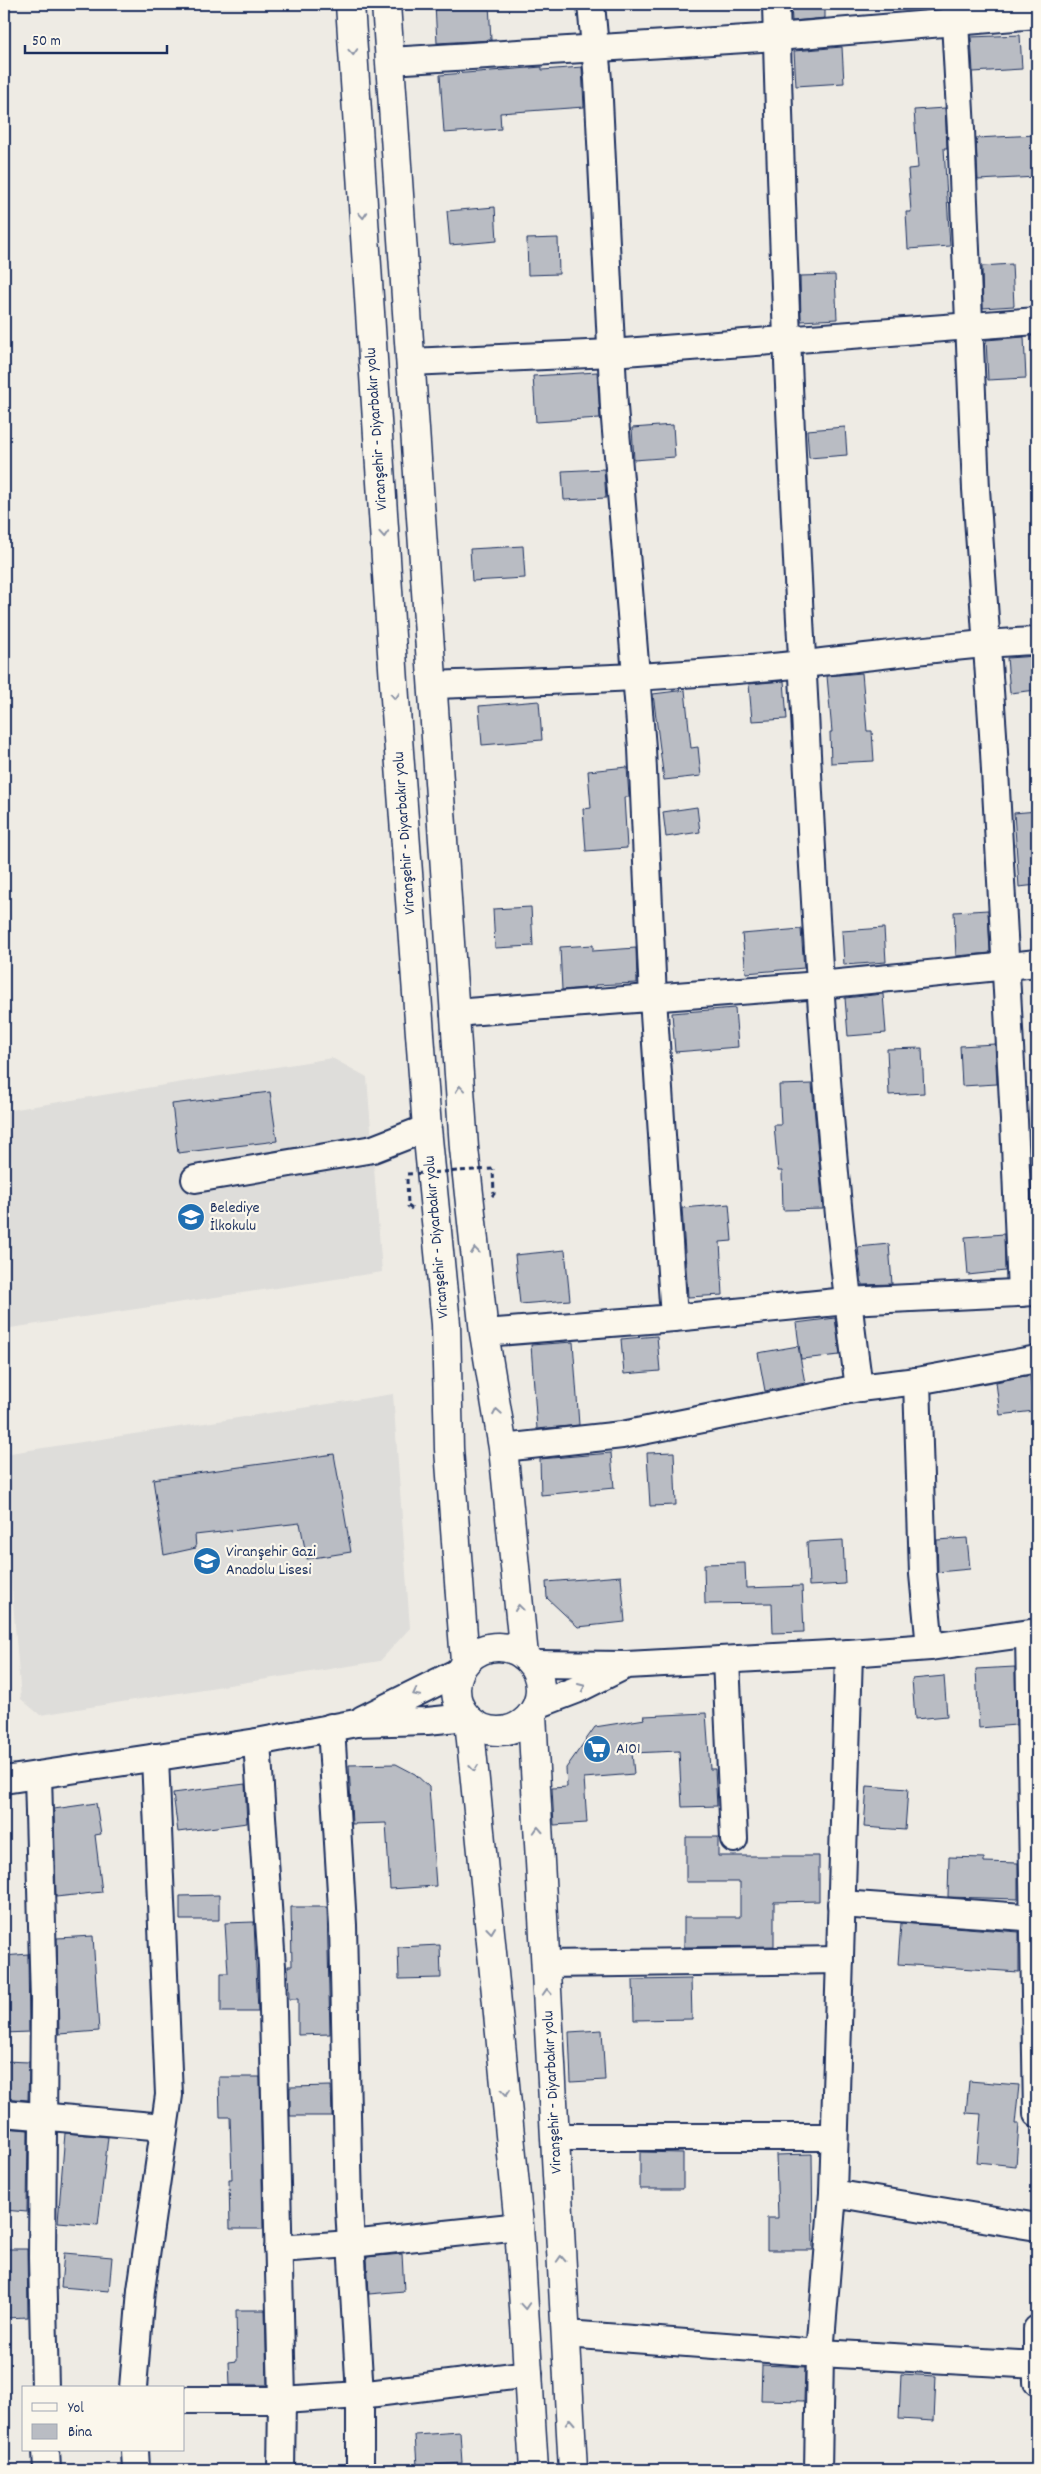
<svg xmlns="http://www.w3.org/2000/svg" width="1041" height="2474" viewBox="0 0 1041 2474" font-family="Dekko,sans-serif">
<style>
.built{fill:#deddda}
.building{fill:#b9bcc3;stroke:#1b2f5e}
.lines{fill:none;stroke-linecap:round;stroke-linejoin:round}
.minor-casing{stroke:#1b2f5e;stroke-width:30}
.major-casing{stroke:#1b2f5e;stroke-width:31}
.path{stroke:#1b2f5e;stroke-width:3;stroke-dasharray:5 4;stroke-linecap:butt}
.minor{stroke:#fbf7ec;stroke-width:26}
.major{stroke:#fbf7ec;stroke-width:28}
.path-bridge{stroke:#1b2f5e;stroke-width:3;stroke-dasharray:5 4;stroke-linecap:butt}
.oneway{stroke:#8b93a5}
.labels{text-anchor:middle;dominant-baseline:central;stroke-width:4.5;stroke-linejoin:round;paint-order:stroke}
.street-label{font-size:16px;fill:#1b2f5e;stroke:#fbf7ec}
.poi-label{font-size:16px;fill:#1b2f5e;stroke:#fbf7ec;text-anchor:start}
</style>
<rect width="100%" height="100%" fill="#eeebe4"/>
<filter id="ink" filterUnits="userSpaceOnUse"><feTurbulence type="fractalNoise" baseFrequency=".02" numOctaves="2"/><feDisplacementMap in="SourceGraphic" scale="10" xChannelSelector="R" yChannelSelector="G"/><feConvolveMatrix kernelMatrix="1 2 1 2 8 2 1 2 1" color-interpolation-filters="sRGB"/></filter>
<g filter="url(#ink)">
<g class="built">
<polygon points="332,1058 367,1077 382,1272 4,1329 4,1111"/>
<polygon points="393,1394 410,1628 380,1661 40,1715 21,1699 4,1493 4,1454"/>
</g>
<g class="building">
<polygon points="435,4 489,4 491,40 437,43"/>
<polygon points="791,4 825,4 825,18 792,21"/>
<polygon points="1020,35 1022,69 973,72 971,37"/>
<polygon points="842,47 844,83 796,86 794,51"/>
<polygon points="542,67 542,70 582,67 584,107 500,113 501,129 444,133 440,75"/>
<polygon points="945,108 947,148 944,148 950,246 908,249 906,212 911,212 908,169 918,168 914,110"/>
<polygon points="1037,135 1037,177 978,180 976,138"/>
<polygon points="495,207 497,241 450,245 447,211"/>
<polygon points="558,238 559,274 528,275 527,239"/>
<polygon points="1012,264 1014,306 983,308 982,266"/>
<polygon points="835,275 837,319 801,321 800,276"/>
<polygon points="1024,337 1026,378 988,380 986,340"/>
<polygon points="597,372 600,418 536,422 533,376"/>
<polygon points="673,425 675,457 634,460 632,428"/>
<polygon points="845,427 847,455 809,458 807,430"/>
<polygon points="604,469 606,498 564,500 562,471"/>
<polygon points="523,546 525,578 472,581 470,549"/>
<polygon points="1037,656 1037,690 1010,693 1007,658"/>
<polygon points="862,673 867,731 872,731 874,761 831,763 830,732 832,732 827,676"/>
<polygon points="784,681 787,719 752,721 749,684"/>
<polygon points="685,690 691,748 698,747 701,776 664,780 653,694"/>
<polygon points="539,701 542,740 482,745 479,706"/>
<polygon points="627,767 629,797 624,797 627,848 586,851 583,809 591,808 588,771"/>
<polygon points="697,807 700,832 666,837 663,812"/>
<polygon points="1037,811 1037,885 1019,887 1014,813"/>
<polygon points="531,907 533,946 495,948 493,909"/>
<polygon points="988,910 990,953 956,956 954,912"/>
<polygon points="884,928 886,962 844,965 842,931"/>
<polygon points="801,929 804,968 746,973 742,934"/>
<polygon points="593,945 593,951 636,948 637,983 595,985 595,987 562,990 560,947"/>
<polygon points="883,994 886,1033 848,1036 845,998"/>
<polygon points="735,1008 738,1047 675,1052 672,1013"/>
<polygon points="995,1044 997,1084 962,1086 960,1046"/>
<polygon points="922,1048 924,1093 889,1095 887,1049"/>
<polygon points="812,1084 823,1209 783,1210 782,1171 778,1171 774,1125 781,1125 779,1085"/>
<polygon points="270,1092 277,1141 178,1153 172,1104"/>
<polygon points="729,1204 732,1241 720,1242 723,1295 688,1297 682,1208"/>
<polygon points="1004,1234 1005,1271 968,1275 965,1237"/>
<polygon points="889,1244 892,1284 862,1285 858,1247"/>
<polygon points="565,1250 570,1300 520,1304 515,1255"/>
<polygon points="835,1318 840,1355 801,1359 796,1323"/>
<polygon points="657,1336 660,1371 624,1374 621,1339"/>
<polygon points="573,1342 579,1425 537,1429 531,1345"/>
<polygon points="798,1346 805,1383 765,1391 758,1353"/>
<polygon points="1025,1376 1030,1376 1034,1411 1000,1415 996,1382"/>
<polygon points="674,1452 676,1505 650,1506 647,1453"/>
<polygon points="611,1453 614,1488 541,1495 540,1459"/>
<polygon points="334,1454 351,1552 307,1559 300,1523 195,1535 196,1548 164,1555 153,1479"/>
<polygon points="967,1538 970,1569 938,1572 937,1540"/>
<polygon points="843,1540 845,1584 809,1586 807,1542"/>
<polygon points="745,1563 746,1588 802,1586 804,1632 773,1633 772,1603 705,1604 704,1564"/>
<polygon points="621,1576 625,1622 578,1627 547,1598 546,1582"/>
<polygon points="1015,1667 1016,1725 979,1728 976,1669"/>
<polygon points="944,1676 947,1716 915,1719 912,1679"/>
<polygon points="706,1713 710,1769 715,1769 717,1806 682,1807 679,1751 632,1753 634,1774 584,1778 587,1823 554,1825 552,1788 567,1787 566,1768 595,1727 645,1719 644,1716"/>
<polygon points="396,1764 415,1774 429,1787 436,1886 390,1889 386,1823 352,1824 349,1765"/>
<polygon points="245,1784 247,1823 178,1832 173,1793"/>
<polygon points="867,1786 908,1789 905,1830 864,1827"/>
<polygon points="96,1803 101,1834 95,1835 102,1892 56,1897 54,1809"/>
<polygon points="686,1837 718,1837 718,1856 819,1856 819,1901 774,1902 774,1946 684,1947 684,1917 740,1917 740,1882 686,1882"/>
<polygon points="949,1857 984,1858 984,1862 1018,1863 1018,1899 948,1897"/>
<polygon points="219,1895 219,1920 180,1920 180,1896"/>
<polygon points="291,1907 327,1907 330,2034 298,2035 298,1999 289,1999 288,1966 292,1966"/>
<polygon points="254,1922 258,2012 221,2012 221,1973 228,1973 225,1923"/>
<polygon points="901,1923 1019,1932 1019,1972 898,1964"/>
<polygon points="93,1936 99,2031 59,2034 57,1938"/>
<polygon points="440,1945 441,1978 399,1979 398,1947"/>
<polygon points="28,1954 29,2032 4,2033 4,1956"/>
<polygon points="691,1979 692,2019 634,2020 633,1980"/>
<polygon points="602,2030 605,2080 571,2082 569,2032"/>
<polygon points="4,2061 29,2062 28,2100 4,2098"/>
<polygon points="219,2077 260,2077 263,2229 230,2229 229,2179 232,2179 230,2117 220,2117"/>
<polygon points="969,2081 1019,2085 1015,2124 1019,2124 1016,2166 977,2162 981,2114 966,2113"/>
<polygon points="331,2086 332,2116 290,2116 290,2087"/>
<polygon points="4,2128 28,2130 27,2212 4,2210"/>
<polygon points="65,2133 108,2137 98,2225 58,2222"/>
<polygon points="640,2152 683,2153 683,2189 640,2189"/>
<polygon points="812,2154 813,2250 767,2250 767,2218 778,2218 776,2155"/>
<polygon points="4,2249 27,2249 28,2317 4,2318"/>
<polygon points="64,2253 112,2257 109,2291 61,2287"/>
<polygon points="402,2254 404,2291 369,2294 367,2257"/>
<polygon points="236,2310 265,2310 267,2385 230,2385 229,2362 237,2361"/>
<polygon points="762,2365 805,2367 804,2401 761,2400"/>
<polygon points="901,2374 936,2376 934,2421 899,2419"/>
<polygon points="460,2432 462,2463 417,2466 415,2435"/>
</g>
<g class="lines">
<g class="minor-casing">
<g id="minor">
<polyline points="591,4 598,80 614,407 642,748 653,998 674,1318"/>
<path d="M 776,4 C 782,241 792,477 805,714 C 816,939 829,1165 859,1388"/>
<polyline points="954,4 961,130 976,489 993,734 1014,1120 1021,1293"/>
<polyline points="390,61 777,37 1037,15"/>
<polyline points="410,362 611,353 1037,321"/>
<path d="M 432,685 C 555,681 680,677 803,664 C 881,656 959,644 1037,641"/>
<polyline points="454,1013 820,985 1037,963"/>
<polyline points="195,1179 373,1149 427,1128"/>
<polyline points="484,1333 674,1318 847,1301 1037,1292"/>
<polyline points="917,1381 923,1574 930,1647"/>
<polyline points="503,1448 622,1435 859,1388 917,1381 1037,1359"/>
<polyline points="1029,1634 1037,2114"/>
<polyline points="726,1660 734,1839"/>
<polyline points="532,1664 627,1665 849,1653 930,1647 1037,1632"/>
<polyline points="537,1705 576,1690 624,1666"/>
<polyline points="363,1719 460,1671"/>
<polyline points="331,1727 343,1925 349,2208 360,2395 360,2470"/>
<polyline points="257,1742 272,1966 282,2400 281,2470"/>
<polyline points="38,1775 44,2001 42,2258 45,2388"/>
<polyline points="4,1780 257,1742 356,1723 427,1721 467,1717"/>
<polyline points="841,1904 1037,1918"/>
<polyline points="546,1964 840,1960"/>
<polyline points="4,2113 164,2127"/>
<polyline points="555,2137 834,2137"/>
<polyline points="833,2193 1037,2227"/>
<polyline points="278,2249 351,2244 519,2226"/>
<polyline points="1037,2329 1037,2382"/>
<polyline points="566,2334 820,2353 1037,2365"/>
<polyline points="133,2388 141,2290 169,2095 155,1757"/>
<polyline points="184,2400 282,2400 360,2395 529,2374"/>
<polyline points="46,2450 47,2470"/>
<polyline points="135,2450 136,2470"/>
<polyline points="818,2470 820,2353 833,2193 849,1653"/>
</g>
</g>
<g class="major-casing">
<g id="major">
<polyline points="350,4 395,698 427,1128 446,1324 449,1449 465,1662"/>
<polyline points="386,4 464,1148 484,1333 503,1448 524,1656"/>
<circle cx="498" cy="1689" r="42"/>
<polyline points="532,1714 573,2470"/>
<polyline points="469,1720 519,2226 534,2470"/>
</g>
</g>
<g class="path">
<polyline points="407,1179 408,1206 412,1209"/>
<polyline points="492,1196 494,1194 493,1169"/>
</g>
<use href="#minor" class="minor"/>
<use href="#major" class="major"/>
<polyline class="path-bridge" points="407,1174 493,1169"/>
</g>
<defs><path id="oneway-chevron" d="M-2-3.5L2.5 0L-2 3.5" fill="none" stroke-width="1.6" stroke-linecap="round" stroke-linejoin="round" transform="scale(1.25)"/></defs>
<g class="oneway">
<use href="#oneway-chevron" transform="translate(353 52) rotate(86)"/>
<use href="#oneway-chevron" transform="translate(363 215) rotate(86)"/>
<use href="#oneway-chevron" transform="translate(384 534) rotate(86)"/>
<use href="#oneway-chevron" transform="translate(395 696) rotate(86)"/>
<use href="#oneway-chevron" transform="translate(460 1089) rotate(-95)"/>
<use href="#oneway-chevron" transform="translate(475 1251) rotate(-96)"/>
<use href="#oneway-chevron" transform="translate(497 1412) rotate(-100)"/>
<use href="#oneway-chevron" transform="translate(519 1608) rotate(-96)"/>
<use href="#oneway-chevron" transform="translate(582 1687) rotate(-25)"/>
<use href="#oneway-chevron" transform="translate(416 1693) rotate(154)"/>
<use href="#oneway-chevron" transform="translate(474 1768) rotate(83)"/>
<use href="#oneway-chevron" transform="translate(538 1830) rotate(-93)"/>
<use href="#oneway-chevron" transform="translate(491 1930) rotate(84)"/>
<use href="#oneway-chevron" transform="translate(547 1992) rotate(-93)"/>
<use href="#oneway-chevron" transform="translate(506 2092) rotate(85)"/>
<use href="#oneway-chevron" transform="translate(561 2259) rotate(-93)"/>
<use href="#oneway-chevron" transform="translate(525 2306) rotate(86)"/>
<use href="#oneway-chevron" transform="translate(570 2422) rotate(-93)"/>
</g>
</g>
<defs>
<g id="school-disc" transform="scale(1.4375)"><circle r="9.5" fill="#1f6fb2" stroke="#fbf7ec"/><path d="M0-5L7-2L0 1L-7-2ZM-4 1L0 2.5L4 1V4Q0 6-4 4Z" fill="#fff"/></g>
<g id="supermarket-disc" transform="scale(1.4375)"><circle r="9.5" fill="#1f6fb2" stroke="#fbf7ec"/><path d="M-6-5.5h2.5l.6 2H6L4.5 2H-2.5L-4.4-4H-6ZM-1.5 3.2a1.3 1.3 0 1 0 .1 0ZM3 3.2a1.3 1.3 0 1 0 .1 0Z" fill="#fff"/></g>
</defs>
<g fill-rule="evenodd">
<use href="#school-disc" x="191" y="1217"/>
<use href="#school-disc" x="207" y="1561"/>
<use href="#supermarket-disc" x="597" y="1749"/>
</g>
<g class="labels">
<g class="street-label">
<text transform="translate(377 429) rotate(-94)">Viranşehir - Diyarbakır yolu</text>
<text transform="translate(405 833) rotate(-94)">Viranşehir - Diyarbakır yolu</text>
<text transform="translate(437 1237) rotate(-95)">Viranşehir - Diyarbakır yolu</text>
<text transform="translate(553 2092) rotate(-93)">Viranşehir - Diyarbakır yolu</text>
</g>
<g class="poi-label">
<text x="210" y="1208">Belediye<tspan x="210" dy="18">İlkokulu</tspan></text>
<text x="226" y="1552">Viranşehir Gazi<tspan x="226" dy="18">Anadolu Lisesi</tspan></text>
<text x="616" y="1749">A101</text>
</g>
</g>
<rect width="1041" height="2474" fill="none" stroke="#fbf7ec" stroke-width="20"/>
<rect x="10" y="10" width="1021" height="2454" fill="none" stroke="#1b2f5e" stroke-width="2" filter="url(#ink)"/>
<rect x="22" y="2386" width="162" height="65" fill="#fbf7ec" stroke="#a1a7b3"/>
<rect x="32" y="2403" width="25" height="8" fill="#fbf7ec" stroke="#a1a7b3"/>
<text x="68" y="2412" font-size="15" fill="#1b2f5e">Yol</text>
<rect x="32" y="2424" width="25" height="15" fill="#b9bcc3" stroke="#a1a7b3"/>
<text x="68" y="2436" font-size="15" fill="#1b2f5e">Bina</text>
<path d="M25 45v8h142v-8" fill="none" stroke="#1b2f5e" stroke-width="2.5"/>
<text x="32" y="45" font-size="15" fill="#1b2f5e" stroke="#fbf7ec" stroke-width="4" paint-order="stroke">50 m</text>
</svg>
